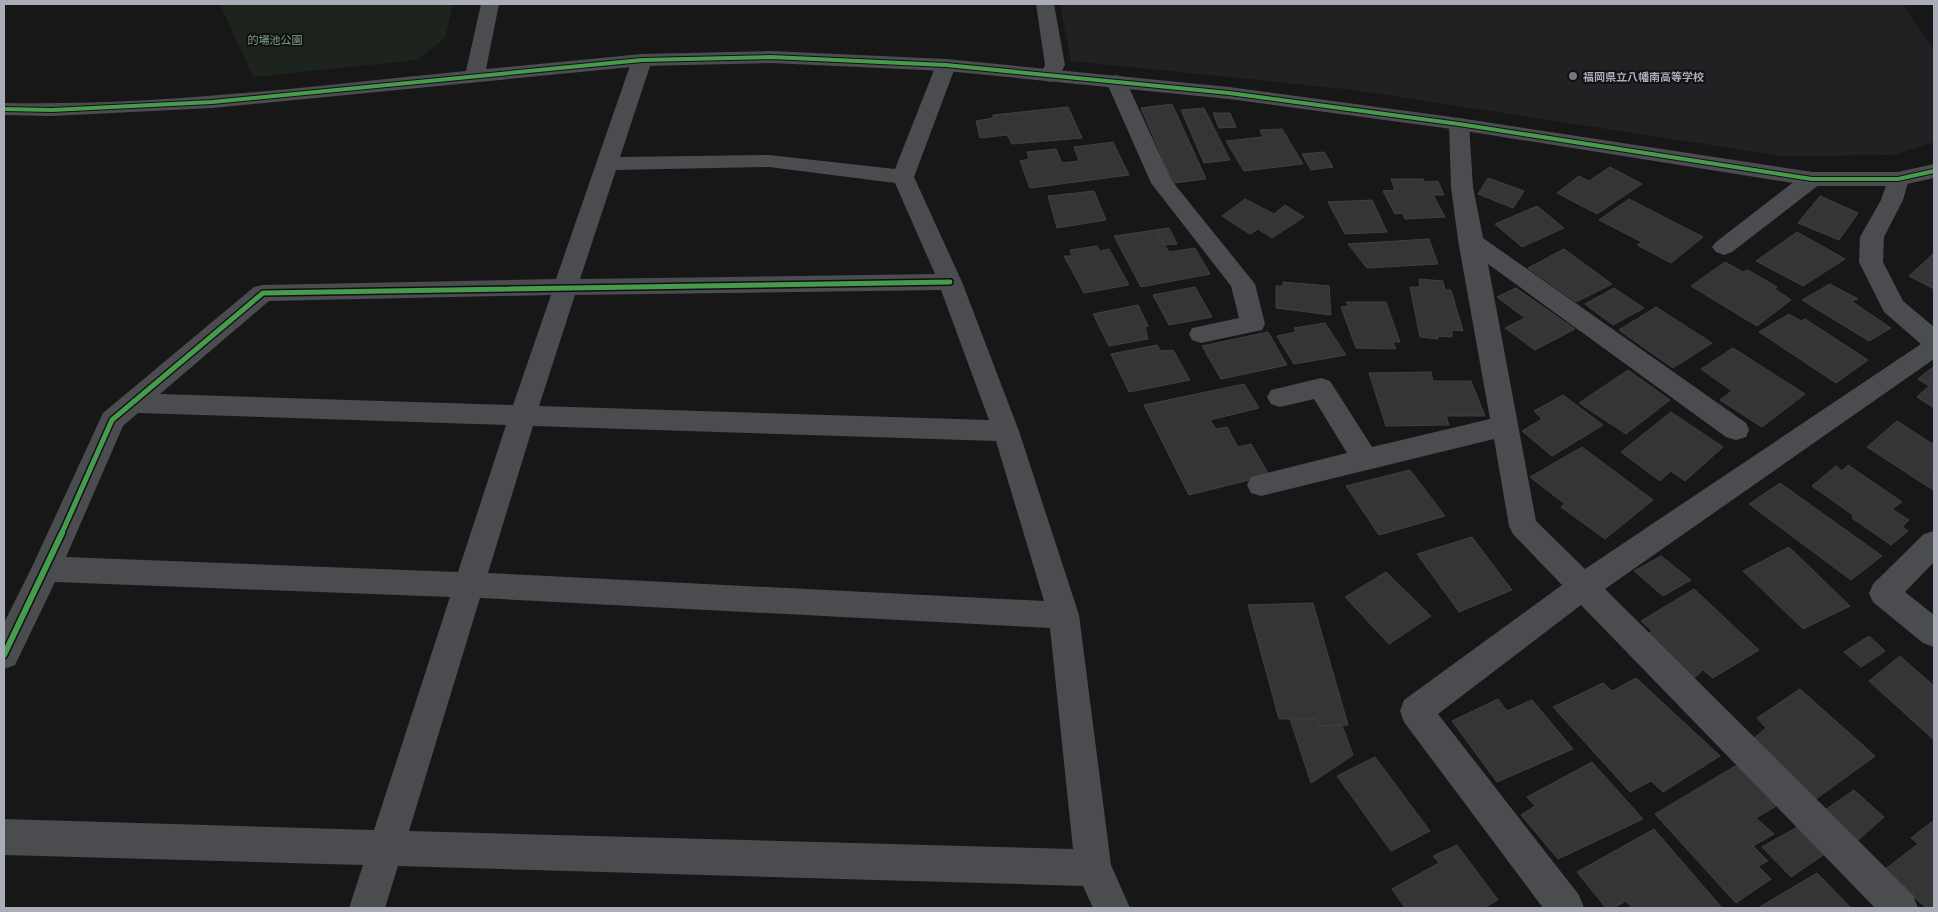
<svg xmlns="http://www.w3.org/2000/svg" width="1938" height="912" viewBox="0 0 1938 912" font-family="Barlow,'Noto Sans JP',sans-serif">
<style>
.built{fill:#212123}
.green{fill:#1d241e}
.building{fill:#353536;stroke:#3f4043}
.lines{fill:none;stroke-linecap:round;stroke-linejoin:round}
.minor{fill:#4b4c50;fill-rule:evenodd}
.tertiary{fill:#4b4c50;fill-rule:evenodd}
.cycleway-far2-casing{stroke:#111113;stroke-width:6}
.cycleway-far1-casing{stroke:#111113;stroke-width:8}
.cycleway-casing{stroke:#111113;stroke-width:9}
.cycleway-far2{stroke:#469c4c;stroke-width:4}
.cycleway-far1{stroke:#469c4c;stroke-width:5}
.cycleway{stroke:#469c4c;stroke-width:6}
.poi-dot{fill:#757880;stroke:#111113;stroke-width:2}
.labels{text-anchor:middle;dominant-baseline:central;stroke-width:4;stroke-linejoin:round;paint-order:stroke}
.far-park-label{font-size:11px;fill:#7fa381;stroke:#111113}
.far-poi-label{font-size:11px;font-weight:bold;fill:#a8adb8;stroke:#111113;text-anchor:start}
</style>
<rect width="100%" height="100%" fill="#171717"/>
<polygon class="built" points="1060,4 1903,4 1934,51 1934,142 1894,155 1782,156 1354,90 1071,61"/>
<polygon class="green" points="220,4 453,4 445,38 417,60 253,77"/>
<g class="building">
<polygon points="1172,104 1206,179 1173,183 1141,108"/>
<polygon points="1068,107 1082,138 1012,144 1007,135 980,138 976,121 993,118 993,115"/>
<polygon points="1204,108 1230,160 1204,163 1181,110"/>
<polygon points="1213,113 1230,113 1236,127 1219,128"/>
<polygon points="1282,129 1303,164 1244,171 1226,141 1263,137 1260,130"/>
<polygon points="1113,142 1129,175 1030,188 1020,161 1029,159 1027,152 1056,149 1062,163 1079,161 1074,147"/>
<polygon points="1324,152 1333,167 1311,170 1302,154"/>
<polygon points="1610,167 1642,184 1597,214 1557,193 1579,176 1589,181"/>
<polygon points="1488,178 1524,191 1513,208 1478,194"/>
<polygon points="1391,179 1423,179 1425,182 1438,181 1444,195 1433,195 1445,217 1405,219 1402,213 1395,214 1383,191 1395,190"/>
<polygon points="1094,191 1106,220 1057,228 1048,196"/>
<polygon points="1820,196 1858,213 1839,240 1798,223"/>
<polygon points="1245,199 1274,214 1285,205 1304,217 1272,238 1258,229 1250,234 1222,216"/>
<polygon points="1629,199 1703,237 1671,263 1637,245 1642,242 1599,220"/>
<polygon points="1372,200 1387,232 1345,234 1328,202"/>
<polygon points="1537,206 1564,228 1522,247 1495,224"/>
<polygon points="1169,228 1177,244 1165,245 1155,230"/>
<polygon points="1155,230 1169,252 1195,248 1210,274 1141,287 1114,236"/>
<polygon points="1797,232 1845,259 1803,286 1756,261"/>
<polygon points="1429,239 1438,264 1367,268 1348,244"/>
<polygon points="1097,246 1100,251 1109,249 1129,285 1084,293 1064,256 1072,256 1070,250"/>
<polygon points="1564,249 1612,284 1576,302 1528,268"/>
<polygon points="1934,253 1934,289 1909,276"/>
<polygon points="1725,262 1743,272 1748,270 1777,287 1775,289 1791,300 1757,326 1691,286"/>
<polygon points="1419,279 1443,281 1445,290 1451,290 1463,331 1452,330 1452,337 1438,336 1438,339 1420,337 1410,287 1420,287"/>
<polygon points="1283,282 1329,286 1331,315 1276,308 1276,286 1283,286"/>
<polygon points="1830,284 1858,299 1851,301 1891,328 1869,341 1802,300"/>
<polygon points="1195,287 1212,317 1169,325 1153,295"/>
<polygon points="1516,288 1575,329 1535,350 1505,328 1525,318 1497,297"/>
<polygon points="1614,288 1644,308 1613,325 1585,304"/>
<polygon points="1346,302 1386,302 1400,342 1393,342 1396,349 1356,348 1341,307 1349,306"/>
<polygon points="1138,305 1148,326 1145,327 1148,339 1109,346 1093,314"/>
<polygon points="1656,307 1712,343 1673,368 1619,330"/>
<polygon points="1789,314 1801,321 1805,319 1868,360 1836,383 1759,332"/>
<polygon points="1325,323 1346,355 1294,364 1277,336 1296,332 1294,328"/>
<polygon points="1268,332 1287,365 1221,379 1202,346"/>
<polygon points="1157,345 1161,351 1173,350 1190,380 1129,392 1111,354"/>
<polygon points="1733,348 1805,394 1762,427 1720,400 1732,391 1701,369"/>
<polygon points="1933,367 1934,368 1934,408 1917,397 1929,386 1918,379"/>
<polygon points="1628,370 1670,400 1626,434 1579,403"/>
<polygon points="1431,372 1433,381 1471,381 1485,416 1446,416 1449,425 1386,426 1369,373"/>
<polygon points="1244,384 1259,408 1210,420 1216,429 1227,427 1238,447 1251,444 1269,475 1189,495 1144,405"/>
<polygon points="1563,395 1603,425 1552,456 1522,431 1542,419 1534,411"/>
<polygon points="1671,412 1723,447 1685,481 1671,471 1660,481 1621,452"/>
<polygon points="1897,421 1934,445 1933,490 1867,447"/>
<polygon points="1582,447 1653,500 1605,539 1561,507 1565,504 1530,477"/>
<polygon points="1848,465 1902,502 1892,509 1909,520 1902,527 1908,531 1891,545 1852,518 1853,515 1812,486 1836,466 1842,471"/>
<polygon points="1410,470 1445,516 1379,535 1346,486"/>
<polygon points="1780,483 1882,556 1851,580 1749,504"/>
<polygon points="1472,537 1512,590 1459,612 1417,554"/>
<polygon points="1789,547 1850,606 1803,629 1743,571"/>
<polygon points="1661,556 1691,580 1663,596 1634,571"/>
<polygon points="1386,572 1431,616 1389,644 1345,597"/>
<polygon points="1694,589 1759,650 1713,678 1703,670 1694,678 1644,636 1652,631 1641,621"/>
<polygon points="1313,603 1348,725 1318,726 1316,719 1279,719 1248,605"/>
<polygon points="1869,636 1885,651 1861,667 1844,652"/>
<polygon points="1900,656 1934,686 1934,740 1869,681"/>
<polygon points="1636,678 1720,756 1663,792 1651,781 1630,792 1553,707 1603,683 1612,691"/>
<polygon points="1800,689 1875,756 1816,799 1753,739 1766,728 1757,718"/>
<polygon points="1498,699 1507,711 1532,700 1573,749 1497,782 1452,721"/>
<polygon points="1290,719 1316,719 1318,726 1342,725 1353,755 1311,783"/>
<polygon points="1375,757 1430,831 1391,851 1337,776"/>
<polygon points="1592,762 1643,819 1558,859 1521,815 1535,806 1527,797"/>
<polygon points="1737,765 1776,806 1756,818 1774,834 1753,846 1768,861 1758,866 1771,879 1736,903 1655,814"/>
<polygon points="1854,790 1884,817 1857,841 1825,810"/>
<polygon points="1934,820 1934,908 1926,908 1884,870 1918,844 1911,838"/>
<polygon points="1799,826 1825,854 1791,877 1762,847"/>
<polygon points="1654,829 1722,908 1632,908 1626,901 1613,908 1606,908 1577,872"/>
<polygon points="1457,845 1498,900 1483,908 1405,908 1392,889 1439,863 1433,856"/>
<polygon points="1817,873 1851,908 1758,908"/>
</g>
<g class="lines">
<g class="minor">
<polygon points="1036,4 1054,4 1065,65 1057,80 1050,82 1043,80 1040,76 1045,65"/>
<path d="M 642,54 L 649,56 L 652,60 L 620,157 L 769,155 L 895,169 L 936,65 L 939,61 L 946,59 L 953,61 L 956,65 L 914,177 L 962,282 L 1019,431 L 1079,615 L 1111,865 L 1130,908 L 1093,908 L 1083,886 L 398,866 L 385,908 L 349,908 L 363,865 L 4,855 L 4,819 L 374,830 L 450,597 L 55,582 L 15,665 L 4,669 L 4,623 L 32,567 L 103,413 L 254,287 L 263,285 L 556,279 L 632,60 L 635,56 ZM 769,167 L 895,183 L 935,274 L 580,279 L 616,170 ZM 941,290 L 989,420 L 539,406 L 575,295 ZM 551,295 L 513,405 L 160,394 L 269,301 ZM 138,413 L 506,425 L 458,572 L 66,557 L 123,426 ZM 533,426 L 996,441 L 1044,601 L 488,573 ZM 480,598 L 1050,628 L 1073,849 L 409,831 Z"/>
<polygon points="1116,75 1123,77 1126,81 1172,181 1255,284 1265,324 1262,330 1201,343 1192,340 1189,334 1192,328 1239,318 1231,286 1151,183 1106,81 1109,77"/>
<polygon points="1459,118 1466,120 1469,124 1473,187 1483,238 1746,423 1749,430 1746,437 1736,440 1726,437 1488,264 1536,521 1585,569 1921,344 1884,312 1859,262 1860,237 1881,200 1890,174 1898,172 1906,174 1909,179 1903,200 1884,237 1883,262 1903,301 1934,327 1934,359 1605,589 1913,895 1918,908 1875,908 1581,605 1438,714 1579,895 1584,908 1543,908 1404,722 1400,711 1404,700 1562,585 1513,534 1509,526 1494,439 1261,496 1251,493 1247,485 1251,477 1347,453 1314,399 1280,407 1271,404 1267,397 1271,390 1321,378 1330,381 1372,447 1490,419 1458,240 1451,187 1449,124 1452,120"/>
<polygon points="1812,172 1820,174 1823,179 1820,184 1732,252 1724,255 1716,252 1712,247 1716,242 1804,174"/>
<polygon points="1934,531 1934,562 1905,592 1934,615 1934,647 1923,643 1873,602 1869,593 1873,584 1924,534"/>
</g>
<path class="tertiary" d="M 481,4 L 499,4 L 486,69 L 642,54 L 771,51 L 946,59 L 1229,87 L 1459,118 L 1812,172 L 1898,172 L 1934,164 L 1934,178 L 1898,186 L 1812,186 L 1459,130 L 1229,99 L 946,71 L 771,63 L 642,66 L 212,108 L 52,116 L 4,115 L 4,103 C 158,106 313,86 466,71 Z"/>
<g class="cycleway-far2-casing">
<polyline id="cycleway-far2" points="4,109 52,110 212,102 642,60 771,57 946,65 1229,93 1459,124 1812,179 1898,179 1934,171"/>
</g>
<g class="cycleway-far1-casing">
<polyline id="cycleway-far1" points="61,535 112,420 263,293 950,282"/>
</g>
<g class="cycleway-casing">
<polyline id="cycleway" points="4,655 62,533"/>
</g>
<use href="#cycleway-far2" class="cycleway-far2"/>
<use href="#cycleway-far1" class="cycleway-far1"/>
<use href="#cycleway" class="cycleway"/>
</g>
<circle class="poi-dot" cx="1573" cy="76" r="5"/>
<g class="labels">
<g class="far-park-label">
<text x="275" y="39">的場池公園</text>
</g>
<g class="far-poi-label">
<text x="1583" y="76">福岡県立八幡南高等学校</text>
</g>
</g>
<rect width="1938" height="912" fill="none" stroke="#a8adb8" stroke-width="10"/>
</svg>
